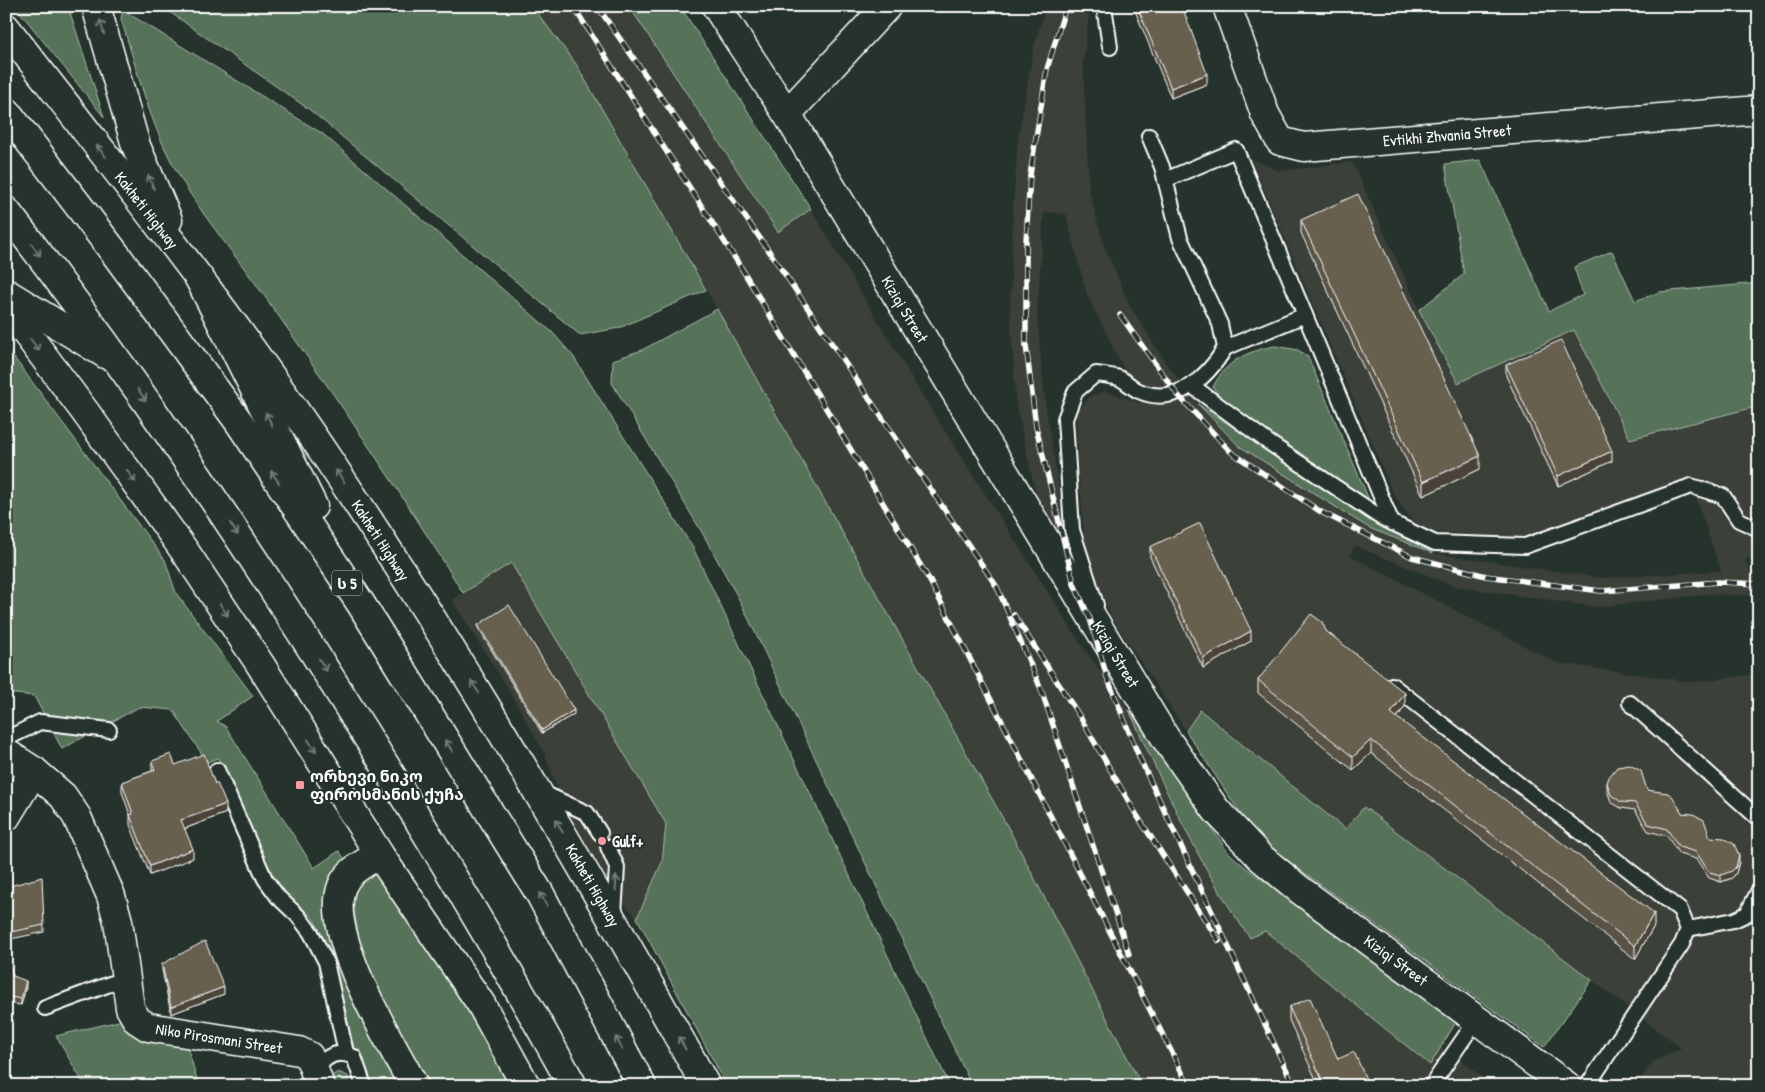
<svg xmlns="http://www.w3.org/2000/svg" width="1765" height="1092" viewBox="0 0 1765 1092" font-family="'Patrick Hand','Noto Sans Georgian',sans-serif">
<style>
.built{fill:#3a4038}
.green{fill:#56735a;stroke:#aab9ac}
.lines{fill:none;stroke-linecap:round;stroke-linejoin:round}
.lane-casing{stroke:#fff;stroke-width:18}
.street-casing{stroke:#fff;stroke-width:31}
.secondary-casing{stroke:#fff;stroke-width:31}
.highway-casing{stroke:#fff;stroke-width:31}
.lane{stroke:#26332d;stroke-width:14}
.street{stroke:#26332d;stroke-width:28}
.secondary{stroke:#26332d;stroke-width:28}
.highway{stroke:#26332d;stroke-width:28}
.rail-casing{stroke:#fff;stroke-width:5.5}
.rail{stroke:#26332d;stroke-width:4;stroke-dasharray:11;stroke-linecap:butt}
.wall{fill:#595345;stroke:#fff}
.shaded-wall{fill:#484338;stroke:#fff}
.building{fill:#676050;stroke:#fff}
.oneway{stroke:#727a76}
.poi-dot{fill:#ff9aa2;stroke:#26332d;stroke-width:2}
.labels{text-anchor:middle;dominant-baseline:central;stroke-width:4;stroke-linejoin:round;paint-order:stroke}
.shield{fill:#26332d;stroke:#bec2c0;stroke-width:1}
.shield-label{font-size:15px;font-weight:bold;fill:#fff}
.street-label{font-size:16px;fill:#fff;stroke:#26332d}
.poi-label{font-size:16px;font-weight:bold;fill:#fff;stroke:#26332d;text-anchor:start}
</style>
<rect width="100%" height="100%" fill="#26332d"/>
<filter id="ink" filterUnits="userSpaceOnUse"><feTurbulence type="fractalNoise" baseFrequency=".02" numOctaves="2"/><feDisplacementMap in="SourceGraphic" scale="10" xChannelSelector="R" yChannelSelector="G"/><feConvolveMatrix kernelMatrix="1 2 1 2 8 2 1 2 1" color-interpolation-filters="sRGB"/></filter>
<g filter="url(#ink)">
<g class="built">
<polygon points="532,6 629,6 778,232 811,209 925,400 1085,650 1129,710 1173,807 1225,902 1250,938 1265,931 1429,1064 1442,1047 1495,1086 1142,1086 1010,831 717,309 576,64"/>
<polygon points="1046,6 1090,6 1083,62 1089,190 1103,243 1130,306 1166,363 1198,404 1239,446 1433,553 1601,578 1721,571 1689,478 1520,539 1435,532 1414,523 1394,495 1251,159 1279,171 1352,162 1419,309 1458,383 1574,330 1630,439 1759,406 1759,556 1745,559 1751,572 1759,573 1759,596 1709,594 1597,607 1454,586 1355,546 1349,555 1557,663 1692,682 1759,674 1759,1086 1635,1086 1653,1062 1681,1048 1364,807 1345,829 1201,711 1186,731 1111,617 1086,553 1078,465 1076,414 1090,396 1105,391 1141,403 1087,295 1066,214 1044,212 1037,316 1045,402 1062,508 1090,611 1037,500 1016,404 1010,308 1013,208 1018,139 1034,46"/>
<polygon points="511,563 666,824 662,862 637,918 590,865 576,839 544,752 507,687 452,600"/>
</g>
<g class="green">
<polygon points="15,6 68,6 104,117"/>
<polygon points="161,6 532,6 576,64 706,290 619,328 580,335 310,110"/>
<polygon points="629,6 680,6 811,209 778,232"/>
<path d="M 123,10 L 323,134 L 552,332 L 573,356 L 693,548 L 950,1086 L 727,1086 L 637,918 L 662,862 L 666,824 L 511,563 L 463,593 C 402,493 336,397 268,301 C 236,255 197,211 171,161 C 148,117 136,66 121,19 Z"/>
<polygon points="1480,160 1549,311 1583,295 1574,267 1612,251 1635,301 1660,292 1759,283 1759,406 1630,439 1574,330 1458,383 1419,310 1464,274 1445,164"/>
<polygon points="717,309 1010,831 1142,1086 972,1086 741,603 703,534 612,383 613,360 642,350"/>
<path d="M 1275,346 L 1298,350 L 1308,357 L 1370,502 L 1220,398 L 1213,387 C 1226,360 1248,351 1275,346 Z"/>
<polygon points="6,347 165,560 176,593 253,696 217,721 226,727 314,868 339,851 347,862 337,879 404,1086 369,1086 349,1034 342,1007 335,959 313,918 291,899 268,870 218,758 207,762 173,710 139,707 62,749 34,696 6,693"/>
<polygon points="1198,404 1350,505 1433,553 1369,528 1239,446"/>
<path d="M 1129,710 L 1228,852 L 1246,868 L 1458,1019 L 1430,1065 L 1265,931 L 1250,938 C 1200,868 1165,789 1129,710 Z"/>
<polygon points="1200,710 1345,829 1364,807 1592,980 1544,1047 1273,850 1242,816 1186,731"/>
<polygon points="381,864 513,1086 423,1086 364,964 353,906 353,885"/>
<polygon points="123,1020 185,1039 199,1086 85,1086 56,1036"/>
<polygon points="338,1072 348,1076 351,1086 332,1086 330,1080 333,1075"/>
</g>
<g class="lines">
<g class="lane-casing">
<g id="lane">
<polyline points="1104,6 1110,47"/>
<polyline points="1165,180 1236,150 1392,523"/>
<polyline points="1225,348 1305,315"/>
<polyline points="1191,385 1268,442 1380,517 1435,543 1525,546 1691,486 1723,496 1739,520 1759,529"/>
<path d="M 1096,605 L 1072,530 L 1065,419 L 1075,392 L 1096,374 C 1103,375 1112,376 1119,378 C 1126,381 1132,388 1139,391 C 1176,407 1207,378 1225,348 L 1220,324 L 1180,238 L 1162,167 L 1149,136"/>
<polyline points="1392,685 1680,910 1688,929 1682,944 1587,1086"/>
<polyline points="1630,703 1759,819"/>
<polyline points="6,739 40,722 109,730"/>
<polyline points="217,770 265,879 278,897 298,916 311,933 326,962 346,1053"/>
<polyline points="541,792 587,813 600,833"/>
<polyline points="608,847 617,867 614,914"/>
<polyline points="1688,929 1734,920 1747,914 1759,890"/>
<polyline points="45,1008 126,978"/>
<path d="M 315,1068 C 328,1056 337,1049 354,1057 L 364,1086"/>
<polyline points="1431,1086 1477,1019"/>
</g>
</g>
<g class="street-casing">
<g id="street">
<polyline points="716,6 787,114 887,6"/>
<polyline points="1227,6 1265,114 1280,141 1304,147 1759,110"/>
<polyline points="6,753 34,771 63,796 77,817 111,896 118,921 130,1008 137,1020 148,1027 299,1051 309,1056 320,1086"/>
<polyline points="6,817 34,771"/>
<path d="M 379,854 C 366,863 348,870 342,886 C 323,933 391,1043 414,1086"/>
</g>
</g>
<g class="secondary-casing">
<g id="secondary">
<polyline points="96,6 136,146 168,220"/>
<path d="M 6,28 C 118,172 233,316 334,468 C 468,668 589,876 706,1086"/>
<polyline points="787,114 1166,739 1216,810 1260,857 1300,890 1567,1086"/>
<polyline points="6,306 86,413 186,553 260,664 379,854 481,1004 526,1086"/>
</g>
</g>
<g class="highway-casing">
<g id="highway">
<polyline points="6,111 114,252 239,422 361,604 540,894 642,1086"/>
<path d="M 6,211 C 102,334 190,462 275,592 C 380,753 480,918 573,1086"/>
<polyline points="199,278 313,506"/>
<polyline points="6,293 107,355"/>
</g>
</g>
<use href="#lane" class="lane"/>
<use href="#street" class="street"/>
<use href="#secondary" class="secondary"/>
<use href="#highway" class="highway"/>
<g class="rail-casing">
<g id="rail">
<polyline points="573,6 742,269 930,581 1189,1086"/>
<polyline points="597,6 769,251 997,587 1041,689 1129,954"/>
<polyline points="1066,6 1047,69 1030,175 1026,241 1026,345 1036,427 1074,584 1090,619 1107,677 1140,759 1294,1086"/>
<polyline points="1120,315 1177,394 1231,452 1321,512 1412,557 1486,576 1601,591 1719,582 1759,584"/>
<polyline points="1014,615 1080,717 1136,814 1219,941"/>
</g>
</g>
<use href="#rail" class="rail"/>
</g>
<g class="wall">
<polygon points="1133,6 1182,6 1207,84 1171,98"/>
<polygon points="1301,220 1480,469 1423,496 1301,233"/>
<polygon points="1506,365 1612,461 1558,486 1506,376"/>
<polygon points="1150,547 1251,641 1203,668 1150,557"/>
<polygon points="478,625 574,714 542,733 478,628"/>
<polygon points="1326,631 1405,706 1397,718 1654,926 1635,959 1371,753 1353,770 1258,693 1258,680"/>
<polygon points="152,761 175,765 215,784 226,813 184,829 193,858 150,875 130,825 130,815 122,792 122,782 152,771"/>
<polygon points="1607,783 1647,790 1682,813 1739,862 1736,873 1732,878 1721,882 1709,878 1696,859 1679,854 1667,836 1648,831 1635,810 1621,808 1611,802 1607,790"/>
<polygon points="6,887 44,925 44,932 6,940"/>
<polygon points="6,953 13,976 26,987 21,1005 6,1003"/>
<polygon points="162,964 224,994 171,1014 162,970"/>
<polygon points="1289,1007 1338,1059 1369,1086 1319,1086 1289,1020"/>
</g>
<g class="shaded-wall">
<polygon points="1207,74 1207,84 1171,98 1171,88"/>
<polygon points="1612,451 1612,461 1558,486 1558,476"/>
<polygon points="1480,456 1480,469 1423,496 1423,482"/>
<polygon points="1251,631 1251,641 1203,668 1203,658"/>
<polygon points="1405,693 1405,706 1391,726 1391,713"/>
<polygon points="574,710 574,714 542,733 542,730"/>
<polygon points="1371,740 1371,753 1353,770 1353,757"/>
<polygon points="226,804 226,813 181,830 181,820"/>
<polygon points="193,849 193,858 150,875 150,866"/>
<polygon points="1739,855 1739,862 1736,873 1732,878 1721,882 1721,875"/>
<polygon points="1654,913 1654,926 1635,959 1635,946"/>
<polygon points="26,981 26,987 21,1005 21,999"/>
<polygon points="224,987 224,994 171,1014 171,1007"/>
</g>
<g class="building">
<polygon points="1137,6 1182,6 1207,74 1171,88"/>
<polygon points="1358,194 1480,456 1423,482 1301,220"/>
<polygon points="1561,340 1612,451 1558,476 1506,365"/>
<polygon points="1200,523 1251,631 1203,658 1150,547"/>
<polygon points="509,605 574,710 542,730 478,625"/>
<polygon points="1311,614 1322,622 1326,631 1405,693 1391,713 1654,913 1635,946 1371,740 1353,757 1258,680"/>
<polygon points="171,754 175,765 204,754 215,784 217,783 226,804 181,820 193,849 150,866 130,815 133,814 122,782 155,770 152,761"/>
<polygon points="1630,765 1641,771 1647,790 1668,793 1673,797 1682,813 1693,814 1704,820 1710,837 1724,838 1734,844 1739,855 1736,867 1732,871 1721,875 1709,872 1696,852 1679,847 1667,829 1648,824 1635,803 1621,802 1611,795 1607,783 1609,777 1617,767"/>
<polygon points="42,877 44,925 6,933 6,887"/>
<polygon points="205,941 224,987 171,1007 162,964"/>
<polygon points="6,953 13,976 26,981 21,999 6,996"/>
<polygon points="1310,998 1338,1059 1354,1052 1369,1086 1325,1086 1289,1007"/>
</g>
<defs><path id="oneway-shaft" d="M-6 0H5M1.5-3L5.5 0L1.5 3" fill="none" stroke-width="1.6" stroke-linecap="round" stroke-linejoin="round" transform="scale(1.25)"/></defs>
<g class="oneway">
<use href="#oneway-shaft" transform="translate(102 27) rotate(-106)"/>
<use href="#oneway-shaft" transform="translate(101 151) rotate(-128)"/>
<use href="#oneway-shaft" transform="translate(151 182) rotate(-114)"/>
<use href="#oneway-shaft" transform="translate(36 250) rotate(53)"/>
<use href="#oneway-shaft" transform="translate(35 345) rotate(53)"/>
<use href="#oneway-shaft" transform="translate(142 395) rotate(56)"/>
<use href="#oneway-shaft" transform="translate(269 419) rotate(-116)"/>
<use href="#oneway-shaft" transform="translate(131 476) rotate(55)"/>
<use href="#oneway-shaft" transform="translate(340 476) rotate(-123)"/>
<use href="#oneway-shaft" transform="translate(275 477) rotate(-124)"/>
<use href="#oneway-shaft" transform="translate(234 529) rotate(57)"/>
<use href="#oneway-shaft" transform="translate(224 610) rotate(56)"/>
<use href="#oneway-shaft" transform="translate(323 665) rotate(57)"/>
<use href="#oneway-shaft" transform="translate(475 687) rotate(-123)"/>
<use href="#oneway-shaft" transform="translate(312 746) rotate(58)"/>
<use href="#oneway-shaft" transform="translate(449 746) rotate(-122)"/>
<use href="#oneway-shaft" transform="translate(559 826) rotate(-120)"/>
<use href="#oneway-shaft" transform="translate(616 883) rotate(-87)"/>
<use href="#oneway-shaft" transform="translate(543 899) rotate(-119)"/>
<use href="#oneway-shaft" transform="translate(619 1043) rotate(-118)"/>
<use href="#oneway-shaft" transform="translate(682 1043) rotate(-119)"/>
</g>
</g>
<g class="poi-dot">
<rect x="295" y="780" width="10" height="10" rx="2.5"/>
<circle cx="602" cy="841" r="5"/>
</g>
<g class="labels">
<rect class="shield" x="332" y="570.5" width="30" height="25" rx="4"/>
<g class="shield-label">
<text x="347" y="583">ს 5</text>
</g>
<g class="street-label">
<text transform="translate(1447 135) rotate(-5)">Evtikhi Zhvania Street</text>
<text transform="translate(147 210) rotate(52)">Kakheti Highway</text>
<text transform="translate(905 309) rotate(59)">Kiziqi Street</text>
<text transform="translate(381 540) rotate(57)">Kakheti Highway</text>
<text transform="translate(1116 654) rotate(59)">Kiziqi Street</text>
<text transform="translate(593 885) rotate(60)">Kakheti Highway</text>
<text transform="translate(1396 960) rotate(36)">Kiziqi Street</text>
<text transform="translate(219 1038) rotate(9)">Niko Pirosmani Street</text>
</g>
<g class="poi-label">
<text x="310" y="776">ორხევი ნიკო<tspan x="310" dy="18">ფიროსმანის ქუჩა</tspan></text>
<text x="612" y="841">Gulf+</text>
</g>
</g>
<rect width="1765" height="1092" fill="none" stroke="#26332d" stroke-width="25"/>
<rect x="12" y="12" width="1740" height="1067" fill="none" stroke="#fff" stroke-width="2" filter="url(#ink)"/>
</svg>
